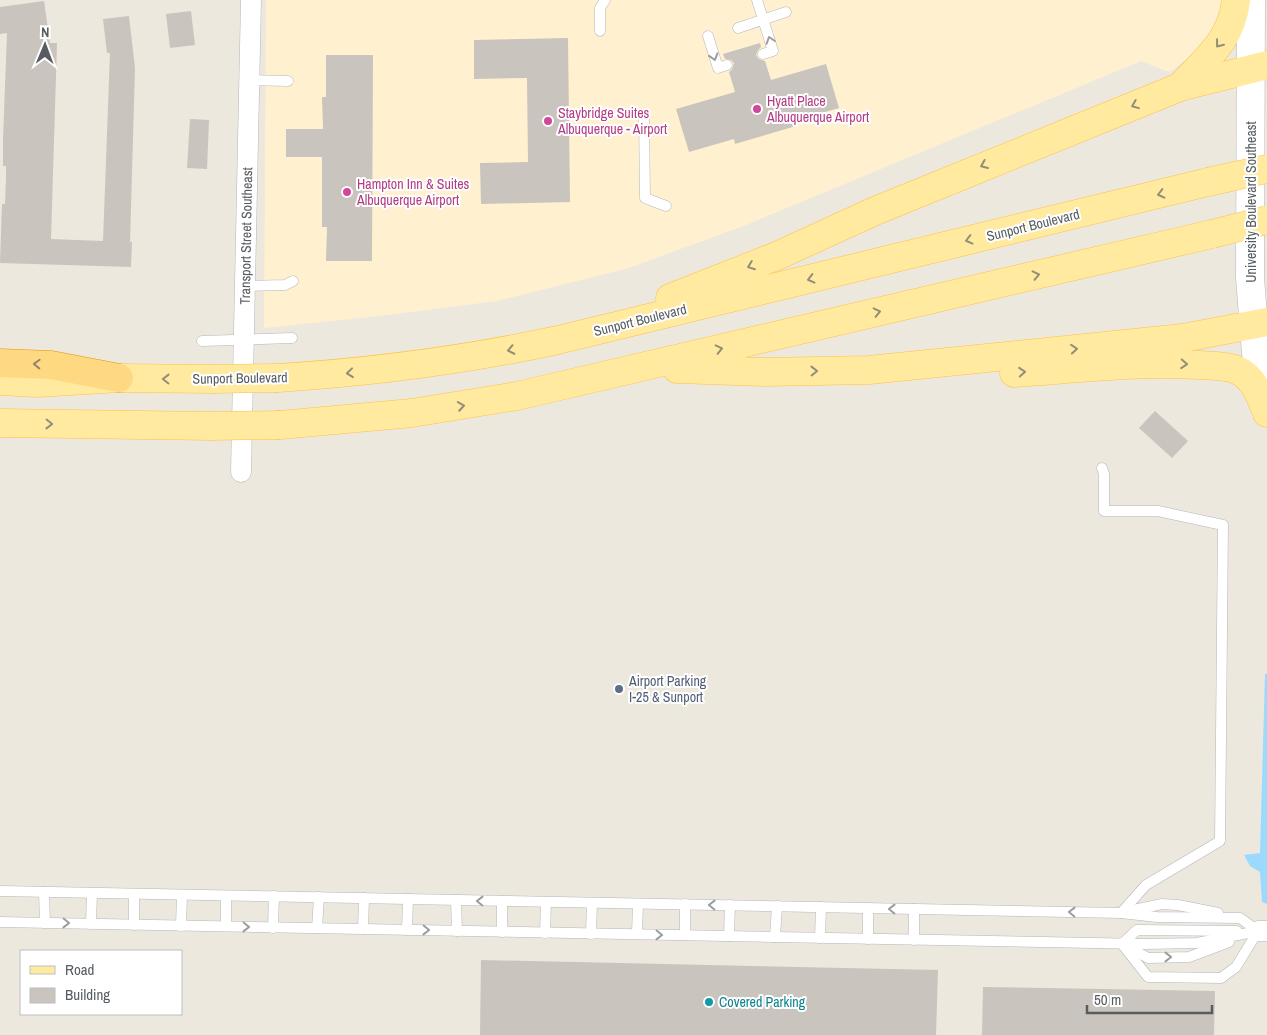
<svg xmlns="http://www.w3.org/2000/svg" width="1267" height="1035" viewBox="0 0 1267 1035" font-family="'Archivo Narrow',sans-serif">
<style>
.commercial{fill:#fff1d0}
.water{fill:#9bd9ff}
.building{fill:#c9c4bd}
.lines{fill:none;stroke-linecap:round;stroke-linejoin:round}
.lane-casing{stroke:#b4b7bd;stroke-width:11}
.street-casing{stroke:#b4b7bd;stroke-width:21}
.secondary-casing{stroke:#b4b9bf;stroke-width:29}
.primary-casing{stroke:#ffc044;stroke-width:29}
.highway-casing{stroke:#ea9300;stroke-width:29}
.lane{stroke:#fff;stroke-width:10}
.street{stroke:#fff;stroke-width:20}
.secondary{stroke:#fff;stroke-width:28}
.primary{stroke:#ffeaa0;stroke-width:28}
.highway{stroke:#ffd882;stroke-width:28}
.primary-bridge-casing{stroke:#ffc044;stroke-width:29;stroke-linecap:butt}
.primary-bridge{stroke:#ffeaa0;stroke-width:28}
.oneway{stroke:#9a9da0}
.oneway2{stroke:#928e77}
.oneway3{stroke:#92876d}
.hotel-dot{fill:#d1479c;stroke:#fff;stroke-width:2}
.service-dot{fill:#5c6f8a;stroke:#fff;stroke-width:2}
.culture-dot{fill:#0f9aa8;stroke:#fff;stroke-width:2}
.labels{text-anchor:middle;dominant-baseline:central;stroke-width:4;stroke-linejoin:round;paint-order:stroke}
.hotel-label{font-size:14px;fill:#b23c85;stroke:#fff;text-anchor:start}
.street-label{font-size:14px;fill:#575c61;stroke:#fff}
.service-label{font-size:14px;fill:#4e5e75;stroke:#fff;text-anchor:start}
.culture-label{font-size:14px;fill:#0d838f;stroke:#fff;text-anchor:start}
</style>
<rect width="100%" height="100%" fill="#ece8dd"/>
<polygon class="commercial" points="266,0 1227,0 1211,42 1169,72 1141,61 746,225 629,268 497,301 380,316 264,328"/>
<polygon class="water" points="1265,674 1267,674 1267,904 1262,902 1260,872 1250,866 1244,855 1260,853"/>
<g class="building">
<polygon points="44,1 50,43 57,43 51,239 103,241 110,53 107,53 103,19 129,16 135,68 130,242 132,242 131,267 0,263 2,204 5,204 6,178 6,166 3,166 3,140 7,33 0,34 0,7"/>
<polygon points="191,11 195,45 170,48 166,14"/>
<polygon points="568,38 570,202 481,204 480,163 528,162 527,78 474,79 474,40"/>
<polygon points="760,43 761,47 758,50 756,55 759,59 765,61 771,80 826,64 839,108 794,121 796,126 735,144 734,139 689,152 676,109 735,92 729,72 732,69 734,63 731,60 725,59 723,54"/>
<polygon points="326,55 373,55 372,261 326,261 327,227 322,227 322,157 286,157 286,129 323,129 322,97 326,97"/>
<polygon points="190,119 209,120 207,169 187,168"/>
<polygon points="1155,411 1188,441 1172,458 1139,428"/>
<polygon points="481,960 938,970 936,1035 480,1035"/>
<polygon points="983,987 1215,991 1214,1035 982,1035"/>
</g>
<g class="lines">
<g class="lane-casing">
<g id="lane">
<polyline points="757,0 773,51 763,54"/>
<polyline points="738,28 786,12"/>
<polyline points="600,31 600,8 605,0"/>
<polyline points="708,36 718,68 727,65"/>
<polyline points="249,80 288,81"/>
<polyline points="644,116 645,198 666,206"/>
<polyline points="244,286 285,285 293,281"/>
<polyline points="202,341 292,338"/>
<polyline points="1102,468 1104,474 1104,511 1158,511 1223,525 1220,841 1146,885 1121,913"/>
<polyline points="0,891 1121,913 1157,917 1240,918 1258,931"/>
<polyline points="44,892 45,923"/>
<polyline points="456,900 457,931"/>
<polyline points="868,908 868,939"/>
<polyline points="1129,911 1162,904 1178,905 1218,913"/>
<polyline points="0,922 1146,944 1197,943 1258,931"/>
<polyline points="91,924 92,893"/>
<polyline points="134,925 134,894"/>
<polyline points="181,926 182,895"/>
<polyline points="226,926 226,896"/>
<polyline points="273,928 274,896"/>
<polyline points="317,928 319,897"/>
<polyline points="363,929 364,898"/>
<polyline points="407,930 408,899"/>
<polyline points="502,932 502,901"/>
<polyline points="545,933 546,902"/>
<polyline points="591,934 592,903"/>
<polyline points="637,934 638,904"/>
<polyline points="685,935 685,904"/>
<polyline points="729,936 730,905"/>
<polyline points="775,937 777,906"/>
<polyline points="820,938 821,907"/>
<polyline points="914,940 914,909"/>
<polyline points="1122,944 1148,977 1221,978 1236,967 1258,931"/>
<polyline points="1122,944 1137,930 1237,931"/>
<polyline points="1127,946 1148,958 1189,957 1229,942"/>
</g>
</g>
<g class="street-casing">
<g id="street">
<polyline points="241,472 251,0"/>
<polyline points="1258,931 1267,931"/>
</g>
</g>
<g class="secondary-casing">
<polyline id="secondary" points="1251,0 1250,278 1256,353 1267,403"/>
</g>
<g class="primary-casing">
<g id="primary">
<path d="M 1180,87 C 1206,59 1232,40 1236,0"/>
<polyline points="670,298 779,255 875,211 1180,87 1267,65"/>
<polyline points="677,369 765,372 869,370 1183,338 1267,322"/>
<path d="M 1014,373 C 1076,369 1138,361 1199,365 C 1210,366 1226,365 1237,370 C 1254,377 1261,398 1267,413"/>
<path d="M 278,378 C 373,372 465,360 558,340 L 1208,182"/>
<polyline points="0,381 37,383 119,378 213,379"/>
<polyline points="0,423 212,426"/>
<polyline points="280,425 412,413 517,396 1212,234"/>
</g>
</g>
<g class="highway-casing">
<polyline id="highway" points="0,363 51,365 119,378"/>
</g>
<use href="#lane" class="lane"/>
<use href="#street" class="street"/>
<use href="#secondary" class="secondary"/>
<use href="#primary" class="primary"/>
<use href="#highway" class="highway"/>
<g class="primary-bridge-casing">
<g id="primary-bridge">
<polyline points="1208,182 1267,169"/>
<polyline points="1212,234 1267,220"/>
<polyline points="213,379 278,378"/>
<polyline points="212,426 280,425"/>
</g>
</g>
<use href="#primary-bridge" class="primary-bridge"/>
</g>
<defs><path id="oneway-chevron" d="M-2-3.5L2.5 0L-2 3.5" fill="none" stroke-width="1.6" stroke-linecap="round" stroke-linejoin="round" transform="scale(1.25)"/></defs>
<g class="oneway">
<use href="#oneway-chevron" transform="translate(770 40) rotate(-108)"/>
<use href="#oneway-chevron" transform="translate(714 57) rotate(73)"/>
<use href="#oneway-chevron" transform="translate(480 901) rotate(-179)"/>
<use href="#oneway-chevron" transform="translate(712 905) rotate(-179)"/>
<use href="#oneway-chevron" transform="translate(892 909) rotate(-179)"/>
<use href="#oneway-chevron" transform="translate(1072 912) rotate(-179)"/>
<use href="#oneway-chevron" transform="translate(66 923) rotate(1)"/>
<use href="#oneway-chevron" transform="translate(246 927) rotate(1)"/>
<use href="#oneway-chevron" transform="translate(426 930) rotate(1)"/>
<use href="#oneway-chevron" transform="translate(659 935) rotate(1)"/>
<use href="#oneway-chevron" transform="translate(1168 957)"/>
</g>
<g class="oneway2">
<use href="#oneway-chevron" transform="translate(1219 44) rotate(128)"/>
<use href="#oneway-chevron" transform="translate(1135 105) rotate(158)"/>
<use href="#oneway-chevron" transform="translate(984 165) rotate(157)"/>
<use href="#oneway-chevron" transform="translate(1161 194) rotate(166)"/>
<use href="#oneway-chevron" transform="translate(969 240) rotate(166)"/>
<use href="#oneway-chevron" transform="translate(751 266) rotate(159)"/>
<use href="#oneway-chevron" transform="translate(1036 275) rotate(-13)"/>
<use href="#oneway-chevron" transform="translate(811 279) rotate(166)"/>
<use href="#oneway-chevron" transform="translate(877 312) rotate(-13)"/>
<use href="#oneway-chevron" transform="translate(719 349) rotate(-13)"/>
<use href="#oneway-chevron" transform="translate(1074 349) rotate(-5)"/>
<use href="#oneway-chevron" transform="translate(511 350) rotate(168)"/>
<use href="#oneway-chevron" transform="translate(1184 364) rotate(4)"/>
<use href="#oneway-chevron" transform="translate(814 371) rotate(-1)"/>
<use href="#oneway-chevron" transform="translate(1022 372) rotate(-4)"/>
<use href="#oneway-chevron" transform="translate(350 373) rotate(174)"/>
<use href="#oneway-chevron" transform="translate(166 379) rotate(-179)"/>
<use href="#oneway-chevron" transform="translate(461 406) rotate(-9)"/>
<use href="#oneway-chevron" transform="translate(49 424) rotate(1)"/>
</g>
<use class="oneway3" href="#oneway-chevron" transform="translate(37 364) rotate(-178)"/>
<g class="hotel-dot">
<circle cx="757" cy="109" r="5"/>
<circle cx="548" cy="121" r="5"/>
<circle cx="347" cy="192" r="5"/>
</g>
<circle class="service-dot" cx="619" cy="689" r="5"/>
<circle class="culture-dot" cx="709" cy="1002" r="5"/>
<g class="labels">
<g class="hotel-label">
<text x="767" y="101">Hyatt Place<tspan x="767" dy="16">Albuquerque Airport</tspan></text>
<text x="558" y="113">Staybridge Suites<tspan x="558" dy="16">Albuquerque - Airport</tspan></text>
<text x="357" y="184">Hampton Inn &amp; Suites<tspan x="357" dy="16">Albuquerque Airport</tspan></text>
</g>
<g class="street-label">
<text transform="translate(1251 202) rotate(-90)">University Boulevard Southeast</text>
<text transform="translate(1033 225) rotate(-14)">Sunport Boulevard</text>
<text transform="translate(246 236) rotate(-89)">Transport Street Southeast</text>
<text transform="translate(640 320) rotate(-14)">Sunport Boulevard</text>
<text transform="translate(240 378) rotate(-1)">Sunport Boulevard</text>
</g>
<g class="service-label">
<text x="629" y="681">Airport Parking<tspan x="629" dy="16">I-25 &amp; Sunport</tspan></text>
</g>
<g class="culture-label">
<text x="719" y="1002">Covered Parking</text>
</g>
</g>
<rect x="20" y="950" width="162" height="65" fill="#ffffff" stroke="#bcbec0"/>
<rect x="30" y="966" width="25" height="8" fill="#ffeaa0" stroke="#bcbec0"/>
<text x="65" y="975" font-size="15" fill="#575c61">Road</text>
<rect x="30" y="988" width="25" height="15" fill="#c9c4bd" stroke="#bcbec0"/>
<text x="65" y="1000" font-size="15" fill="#575c61">Building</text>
<g transform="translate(45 45) rotate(1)" stroke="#ffffff" stroke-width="4" paint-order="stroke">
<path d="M0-4L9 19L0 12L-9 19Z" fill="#575c61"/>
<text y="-8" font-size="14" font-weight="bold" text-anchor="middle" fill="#575c61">N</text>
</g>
<path d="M1087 1005v8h125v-8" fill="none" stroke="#575c61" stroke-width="2.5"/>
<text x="1094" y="1005" font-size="15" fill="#575c61" stroke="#ffffff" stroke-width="4" paint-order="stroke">50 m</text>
</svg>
